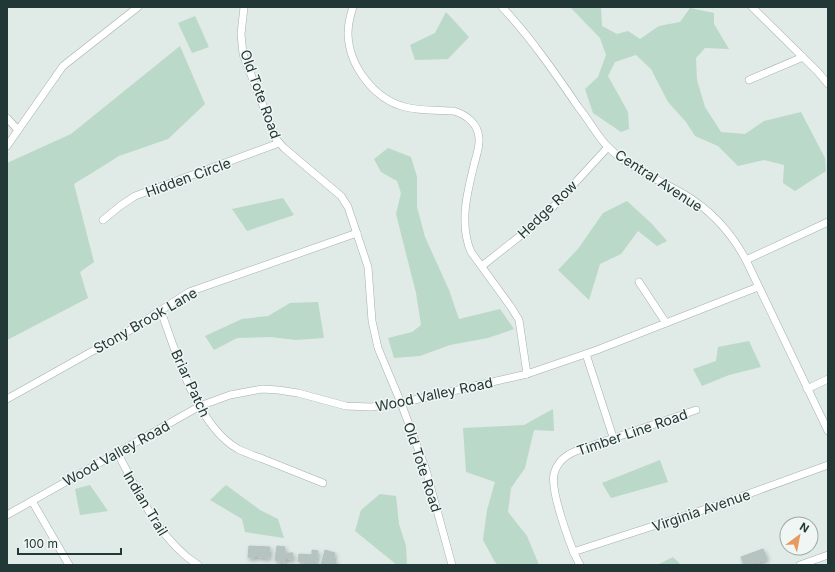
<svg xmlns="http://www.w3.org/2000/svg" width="835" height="572" viewBox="0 0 835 572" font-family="Inter,sans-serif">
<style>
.green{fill:#bad9c8}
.building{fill:#b5c4c0;stroke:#b3c3bf;filter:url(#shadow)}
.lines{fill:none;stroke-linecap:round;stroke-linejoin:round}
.street-casing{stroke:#a3b1ae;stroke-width:8}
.street{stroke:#fff;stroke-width:7}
.labels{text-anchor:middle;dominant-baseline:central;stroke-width:3;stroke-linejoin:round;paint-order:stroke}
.street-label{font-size:14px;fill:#223836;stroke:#f0f6f4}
</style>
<defs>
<filter id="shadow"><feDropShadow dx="1.5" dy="2.5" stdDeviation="2" flood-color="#0004"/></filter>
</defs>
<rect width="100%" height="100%" fill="#e0eae7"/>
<g class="green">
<polygon points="570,7 601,7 602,26 617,34 628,31 640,39 659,26 680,22 690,8 714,13 714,24 729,49 705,48 696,58 697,80 705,107 721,132 745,134 764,121 801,112 825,158 826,171 795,191 783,183 784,165 764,160 738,166 718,146 695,136 686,122 668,102 651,69 636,55 615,62 608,76 628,112 629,129 621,132 593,113 585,89 598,77 606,55 600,38"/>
<polygon points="446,12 469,37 448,59 415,60 410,45 435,33"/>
<polygon points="195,16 209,47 192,53 178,23"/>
<polygon points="180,46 205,104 168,139 119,156 74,184 94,262 80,272 88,298 7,340 7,163 71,134"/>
<polygon points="388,148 411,157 417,177 417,207 425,237 449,290 459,319 500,309 514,329 488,338 450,345 420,356 394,358 388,338 412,332 421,325 416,293 396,214 401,193 397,181 381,172 374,159"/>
<polygon points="283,198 294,215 247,231 232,209"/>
<polygon points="627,201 652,224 667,241 657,246 638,231 621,254 600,264 589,300 558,270 578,249 603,213"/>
<polygon points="318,302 324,338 296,340 270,337 237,338 214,350 205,336 242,319 268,316 290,303"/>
<polygon points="749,341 761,367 729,375 702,386 693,369 716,361 718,347"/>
<polygon points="553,409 554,431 534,430 525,468 511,488 508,512 527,536 539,565 498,565 495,562 483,540 487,510 495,482 466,472 463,428 524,425"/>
<polygon points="660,460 668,482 611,498 602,483"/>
<polygon points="90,485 108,511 80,515 75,489"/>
<polygon points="226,485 260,510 278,519 284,538 245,532 242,519 210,500"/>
<polygon points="380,494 396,496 399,524 406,546 407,565 397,565 355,531 361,510"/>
<polygon points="673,557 681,565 657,565"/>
</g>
<g class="building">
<polygon points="249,546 270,547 269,558 254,556 254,558 248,557"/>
<polygon points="277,546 285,547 284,553 293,553 292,560 286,558 285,562 275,560"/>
<polygon points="763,549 767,559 756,563 756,561 750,565 744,565 741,557"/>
<polygon points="312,550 318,551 315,565 308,565 306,562 298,561 299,554 312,555"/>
<polygon points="325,550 335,553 333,560 336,561 335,565 321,565"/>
</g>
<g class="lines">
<g class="street-casing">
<g id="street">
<polyline points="244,7 241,34 243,54 276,139 284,148 341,196 348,207 368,267 372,321 378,348 401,403 426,470 452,565"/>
<path d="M 353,7 C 350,16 348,24 348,34 C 349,66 374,99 405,107 C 420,111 438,110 454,111 C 467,115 478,124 479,138 C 480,147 476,156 474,165 C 467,193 459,224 471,252 L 511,307 L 519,320 L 527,374"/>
<path d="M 502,7 C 531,38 555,73 579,108 C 589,120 597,136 608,147 C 629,168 657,179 682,193 C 710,209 731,232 746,260 L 828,431"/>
<polyline points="752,7 818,72 828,84"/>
<polyline points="749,80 803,57"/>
<polyline points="7,118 18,130"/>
<polyline points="7,146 63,66 138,7"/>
<polyline points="103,220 120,206 135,196 279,143"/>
<polyline points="746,260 828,222"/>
<polyline points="482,266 530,228 552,208 608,147"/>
<polyline points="639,282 666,323"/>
<path d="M 161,311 C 176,353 197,426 238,449 C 246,453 255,456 263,459 C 283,467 303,475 323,483"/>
<polyline points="586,354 613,437"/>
<polyline points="807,389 828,379"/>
<polyline points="7,399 132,329 189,292 357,233"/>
<path d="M 117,452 C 139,493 158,539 198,565"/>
<polyline points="32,501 69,565"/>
<polyline points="7,515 200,406 230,395 262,389 278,390 298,393 346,406 371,407 401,403 527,374 597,350 758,287"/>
<polyline points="573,552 712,507 828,465"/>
<path d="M 580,565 C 571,549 550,491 554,474 C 557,462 566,455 576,451 L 696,410"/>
<polyline points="800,565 828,555"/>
</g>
</g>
<use href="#street" class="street"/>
</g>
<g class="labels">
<g class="street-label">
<text transform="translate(261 94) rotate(70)">Old Tote Road</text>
<text transform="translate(188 177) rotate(-20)">Hidden Circle</text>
<text transform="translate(659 180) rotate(33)">Central Avenue</text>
<text transform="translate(547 209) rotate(-44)">Hedge Row</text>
<text transform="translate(145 320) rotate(-30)">Stony Brook Lane</text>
<text transform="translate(191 383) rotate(65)">Briar Patch</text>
<text transform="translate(434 394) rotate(-12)">Wood Valley Road</text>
<text transform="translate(632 432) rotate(-19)">Timber Line Road</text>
<text transform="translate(116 453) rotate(-29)">Wood Valley Road</text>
<text transform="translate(423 467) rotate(72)">Old Tote Road</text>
<text transform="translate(146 503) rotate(59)">Indian Trail</text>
<text transform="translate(701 510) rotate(-19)">Virginia Avenue</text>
</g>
</g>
<rect width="835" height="572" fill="none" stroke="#223836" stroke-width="16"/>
<g transform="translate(799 536) rotate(32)"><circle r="19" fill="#f0f6f4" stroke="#9eaaa8"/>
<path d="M0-3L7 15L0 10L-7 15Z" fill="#e79a60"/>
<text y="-6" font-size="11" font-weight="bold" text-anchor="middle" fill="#223836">N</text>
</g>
<path d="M18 548v6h103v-6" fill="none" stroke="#223836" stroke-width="2"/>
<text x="24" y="548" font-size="12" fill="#223836" stroke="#f0f6f4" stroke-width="3" paint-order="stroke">100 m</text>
</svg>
